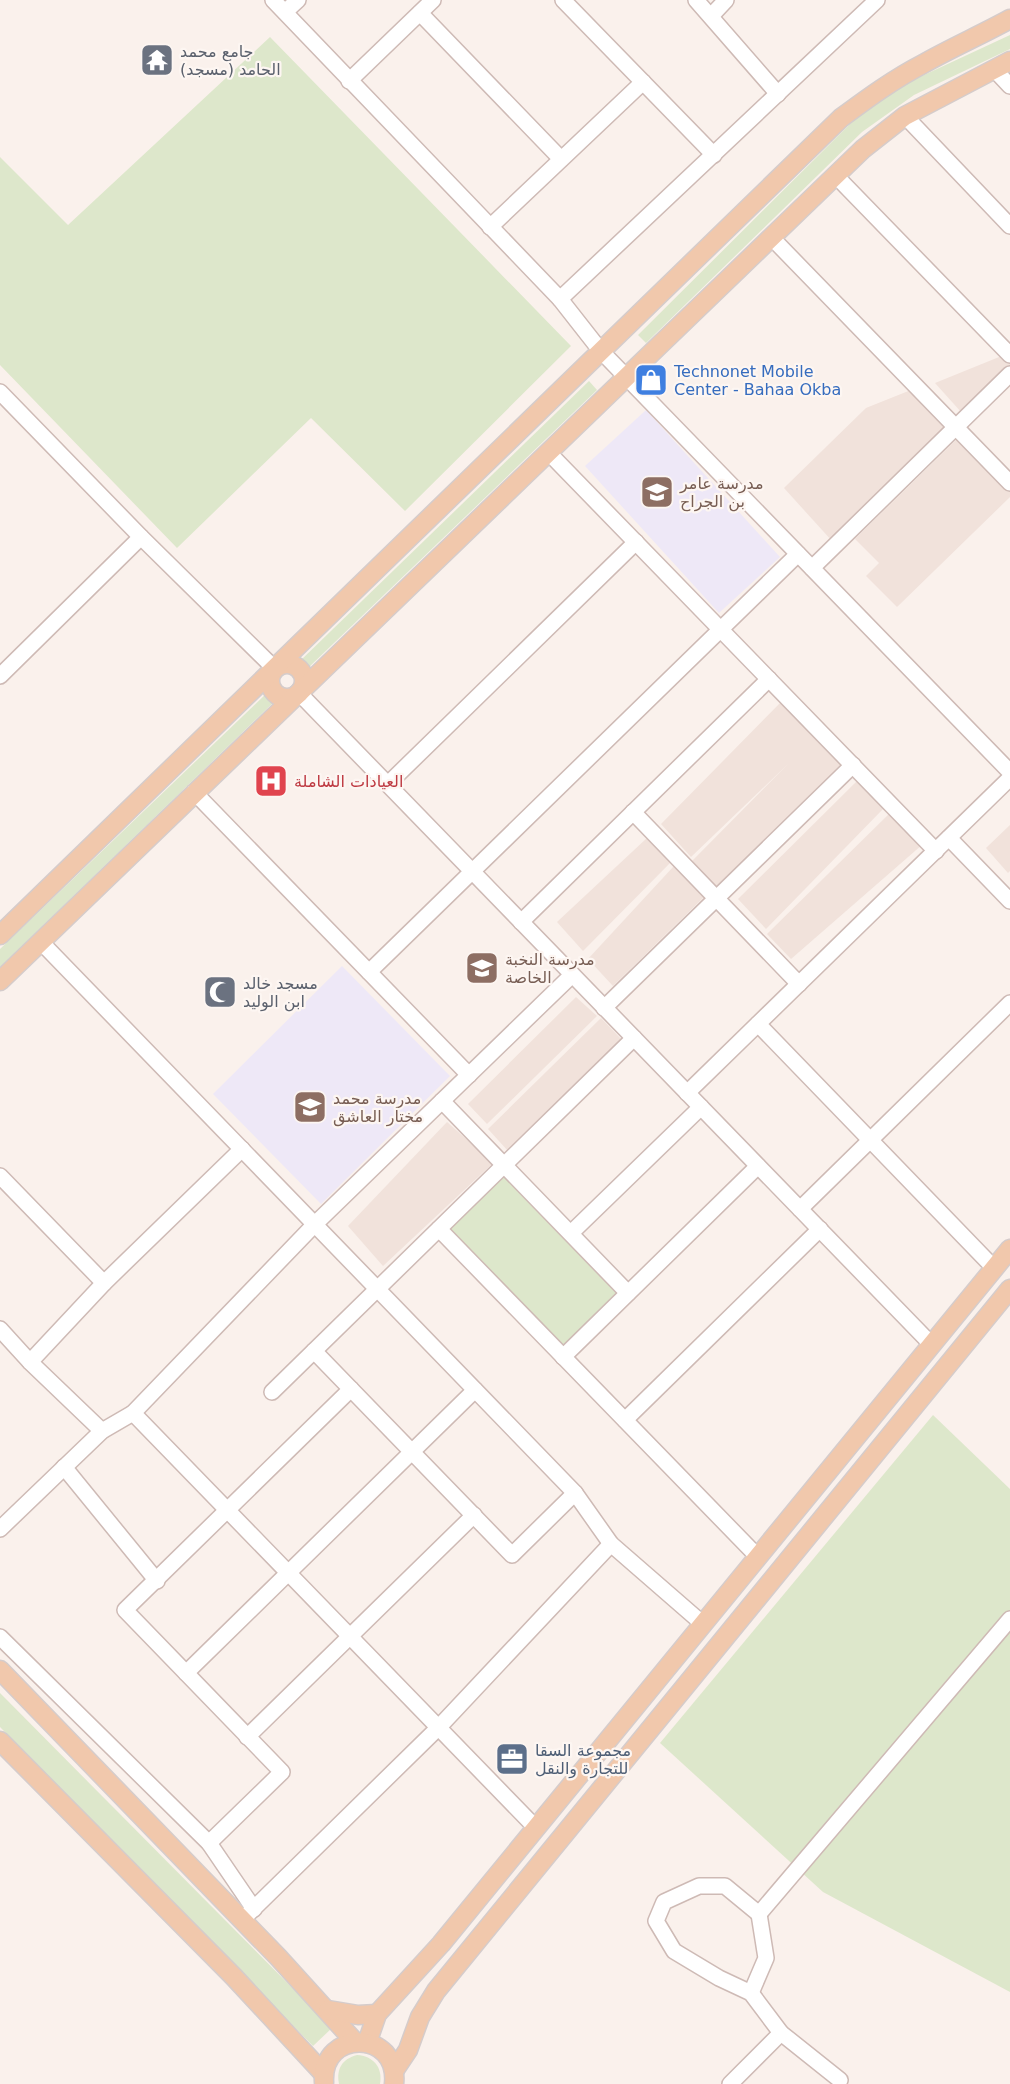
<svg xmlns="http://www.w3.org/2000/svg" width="1010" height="2084" viewBox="0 0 1010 2084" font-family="'DejaVu Sans','Noto Naskh Arabic',sans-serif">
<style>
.residential{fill:#f1e2db}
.education{fill:#eee8f7}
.green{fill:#dde7cb}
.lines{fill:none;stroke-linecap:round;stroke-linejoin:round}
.minor-casing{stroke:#cebab5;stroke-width:18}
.major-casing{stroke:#d5cccb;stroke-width:21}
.minor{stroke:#fff;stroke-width:15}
.major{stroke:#f1c8ac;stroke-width:18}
.labels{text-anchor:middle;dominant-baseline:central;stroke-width:4.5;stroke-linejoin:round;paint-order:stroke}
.worship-label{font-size:16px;fill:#5b616d;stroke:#fdf6f2;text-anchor:start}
.shop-label{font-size:16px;fill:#366cbe;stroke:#fdf6f2;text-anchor:start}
.education-label{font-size:16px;fill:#785e54;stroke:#fdf6f2;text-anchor:start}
.health-label{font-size:16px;fill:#be3a42;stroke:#fdf6f2;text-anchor:start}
.service-label{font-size:16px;fill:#4e5e75;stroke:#fdf6f2;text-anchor:start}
</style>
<rect width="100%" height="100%" fill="#faf1ec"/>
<g class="residential">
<polygon points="1004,355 1010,361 1010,368 962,413 935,383"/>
<polygon points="911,390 948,428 833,542 784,488 866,408"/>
<polygon points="958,438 1010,490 1010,497 897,607 866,576 879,563 855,539"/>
<polygon points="783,700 843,766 717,888 692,861 788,764 691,857 661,824"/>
<polygon points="859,779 885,807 766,929 738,899"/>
<polygon points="891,812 923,844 791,959 767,934"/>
<polygon points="1010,825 1010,871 1008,873 986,848"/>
<polygon points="647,838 670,863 583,951 557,922"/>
<polygon points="674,866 704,897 613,986 588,959"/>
<polygon points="576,997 597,1016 487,1124 468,1104"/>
<polygon points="601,1018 623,1041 508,1151 488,1129"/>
<polygon points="447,1122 493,1163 383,1266 348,1226"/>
</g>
<g class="education">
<polygon points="646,410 780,557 719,613 585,466"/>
<polygon points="342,966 450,1076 321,1204 213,1094"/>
</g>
<g class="green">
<polygon points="1010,35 1010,49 914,95 862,132 646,343 638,335 853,121 878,101 909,82"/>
<polygon points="270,37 571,346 405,511 311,418 177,548 0,365 0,157 68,225"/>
<polygon points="589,381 597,390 307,669 300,661"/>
<polygon points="269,691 276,700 0,967 0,949"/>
<polygon points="504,1165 628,1293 563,1357 439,1229"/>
<polygon points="933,1415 1010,1489 1010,1992 823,1892 660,1743"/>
<polygon points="0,1693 332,2028 313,2046 0,1727"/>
<path d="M 357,2055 C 373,2056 383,2067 380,2084 L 339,2084 C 336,2069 342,2059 357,2055 Z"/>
</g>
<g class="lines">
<g class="minor-casing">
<g id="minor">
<polyline points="273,0 560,299 600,350 1010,772"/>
<polyline points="563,0 714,155"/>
<polyline points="696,0 778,94"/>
<polyline points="285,12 298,0"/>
<polyline points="420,13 561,159"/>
<polyline points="711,16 726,0"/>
<polyline points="994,69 1010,86"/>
<polyline points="349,81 433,0"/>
<polyline points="905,116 1010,226"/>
<polyline points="835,175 1010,355"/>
<polyline points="490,227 643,82"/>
<polyline points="772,238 1010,483"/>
<polyline points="560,299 877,0"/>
<polyline points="0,392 141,537 275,669"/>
<polyline points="548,452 936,851"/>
<polyline points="812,568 1010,374"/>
<polyline points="0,676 141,537"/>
<polyline points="299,693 932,1345"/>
<polyline points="388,784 636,542"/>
<polyline points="194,792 469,1075"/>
<polyline points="633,812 799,984"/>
<polyline points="949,838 1010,901"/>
<polyline points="521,922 769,679"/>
<polyline points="41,942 575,1493 611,1544 703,1624"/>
<polyline points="369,972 798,554"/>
<polyline points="604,1008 853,765"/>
<polyline points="758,1024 994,1268"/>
<polyline points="687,1093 1010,778"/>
<polyline points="442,1101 628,1293"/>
<polyline points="0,1176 104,1283"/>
<polyline points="800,1209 1010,1003"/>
<polyline points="439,1229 758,1557"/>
<polyline points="571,1233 701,1107"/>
<polyline points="0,1329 30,1362 102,1431"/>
<polyline points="314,1351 512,1555 575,1493"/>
<polyline points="563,1357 758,1166"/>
<polyline points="30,1362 104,1283 242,1149"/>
<polyline points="272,1392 634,1038"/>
<polyline points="133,1413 536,1828"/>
<polyline points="625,1420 820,1229"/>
<polyline points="64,1467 157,1581"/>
<polyline points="0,1529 102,1431 133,1413 315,1224 572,975"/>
<polyline points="0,1637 209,1843 254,1909"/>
<polyline points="186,1673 475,1390"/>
<polyline points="247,1737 474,1515"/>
<polyline points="209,1843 282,1772 125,1610 351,1389"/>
<polyline points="242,1920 439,1727 611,1544"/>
<polyline points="751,1993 766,1958 759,1914"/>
<polyline points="840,2080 781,2033 751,1993 719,1978 674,1951 656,1921 664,1902 699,1886 725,1886 759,1914 1010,1619"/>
<polyline points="730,2084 781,2033"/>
</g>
</g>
<g class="major-casing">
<g id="major">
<circle cx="287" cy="681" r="17"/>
<path d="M 0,935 L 841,118 C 868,98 894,79 923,64 C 951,48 981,35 1010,19"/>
<polyline points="0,981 863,149 905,116 1010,61"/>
<polyline points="0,1670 278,1957 355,2042"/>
<polyline points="0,1741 234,1977 323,2073"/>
<polyline points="328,2010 358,2015 377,2014"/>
<polyline points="367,2043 377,2014 441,1944 1010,1249"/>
<polyline points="394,2071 408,2050 420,2017 436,1991 1010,1289"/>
<path d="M 324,2082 C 321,2028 400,2030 394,2084"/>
</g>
</g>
<use href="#minor" class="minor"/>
<use href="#major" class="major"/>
</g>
<defs>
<g id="temple-square" transform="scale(1.725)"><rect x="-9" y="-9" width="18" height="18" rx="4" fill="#6b7280" stroke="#fdf6f2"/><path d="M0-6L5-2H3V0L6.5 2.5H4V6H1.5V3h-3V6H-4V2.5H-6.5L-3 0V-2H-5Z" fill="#fff"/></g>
<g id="shop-square" transform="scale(1.725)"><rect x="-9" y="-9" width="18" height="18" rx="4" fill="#3f7fe0" stroke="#fdf6f2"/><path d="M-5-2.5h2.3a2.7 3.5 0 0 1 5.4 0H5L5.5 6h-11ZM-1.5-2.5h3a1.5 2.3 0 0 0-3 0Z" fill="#fff"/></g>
<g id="school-square" transform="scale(1.725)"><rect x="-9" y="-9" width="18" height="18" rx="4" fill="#8d6e63" stroke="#fdf6f2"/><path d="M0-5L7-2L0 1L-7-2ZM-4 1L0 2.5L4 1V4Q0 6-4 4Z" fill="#fff"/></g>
<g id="hospital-square" transform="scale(1.725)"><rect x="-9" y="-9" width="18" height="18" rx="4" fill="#e0444e" stroke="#fdf6f2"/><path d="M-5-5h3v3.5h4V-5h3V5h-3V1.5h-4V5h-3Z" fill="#fff"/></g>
<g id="mosque-square" transform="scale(1.725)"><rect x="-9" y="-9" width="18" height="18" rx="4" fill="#6b7280" stroke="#fdf6f2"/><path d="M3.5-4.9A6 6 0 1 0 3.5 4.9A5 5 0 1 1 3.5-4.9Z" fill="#fff"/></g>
<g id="office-square" transform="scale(1.725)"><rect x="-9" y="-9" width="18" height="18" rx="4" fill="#5c6f8a" stroke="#fdf6f2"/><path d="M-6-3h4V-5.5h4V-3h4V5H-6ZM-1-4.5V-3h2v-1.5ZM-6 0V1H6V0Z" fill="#fff"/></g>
</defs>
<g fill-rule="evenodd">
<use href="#temple-square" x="157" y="60"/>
<use href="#shop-square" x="651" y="380"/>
<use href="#school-square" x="657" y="492"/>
<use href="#hospital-square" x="271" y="781"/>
<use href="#school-square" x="482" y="968"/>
<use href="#mosque-square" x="220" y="992"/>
<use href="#school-square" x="310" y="1107"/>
<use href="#office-square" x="512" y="1759"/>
</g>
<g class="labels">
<g class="worship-label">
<text x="180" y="51">جامع محمد<tspan x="180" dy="18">الحامد (مسجد)</tspan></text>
<text x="243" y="983">مسجد خالد<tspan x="243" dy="18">ابن الوليد</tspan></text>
</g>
<g class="shop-label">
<text x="674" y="371">Technonet Mobile<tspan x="674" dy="18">Center - Bahaa Okba</tspan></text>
</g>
<g class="education-label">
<text x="680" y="483">مدرسة عامر<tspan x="680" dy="18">بن الجراح</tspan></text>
<text x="505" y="959">مدرسة النخبة<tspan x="505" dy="18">الخاصة</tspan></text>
<text x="333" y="1098">مدرسة محمد<tspan x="333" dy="18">مختار العاشق</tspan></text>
</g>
<g class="health-label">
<text x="294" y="781">العيادات الشاملة</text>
</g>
<g class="service-label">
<text x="535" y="1750">مجموعة السقا<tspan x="535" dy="18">للتجارة والنقل</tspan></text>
</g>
</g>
</svg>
